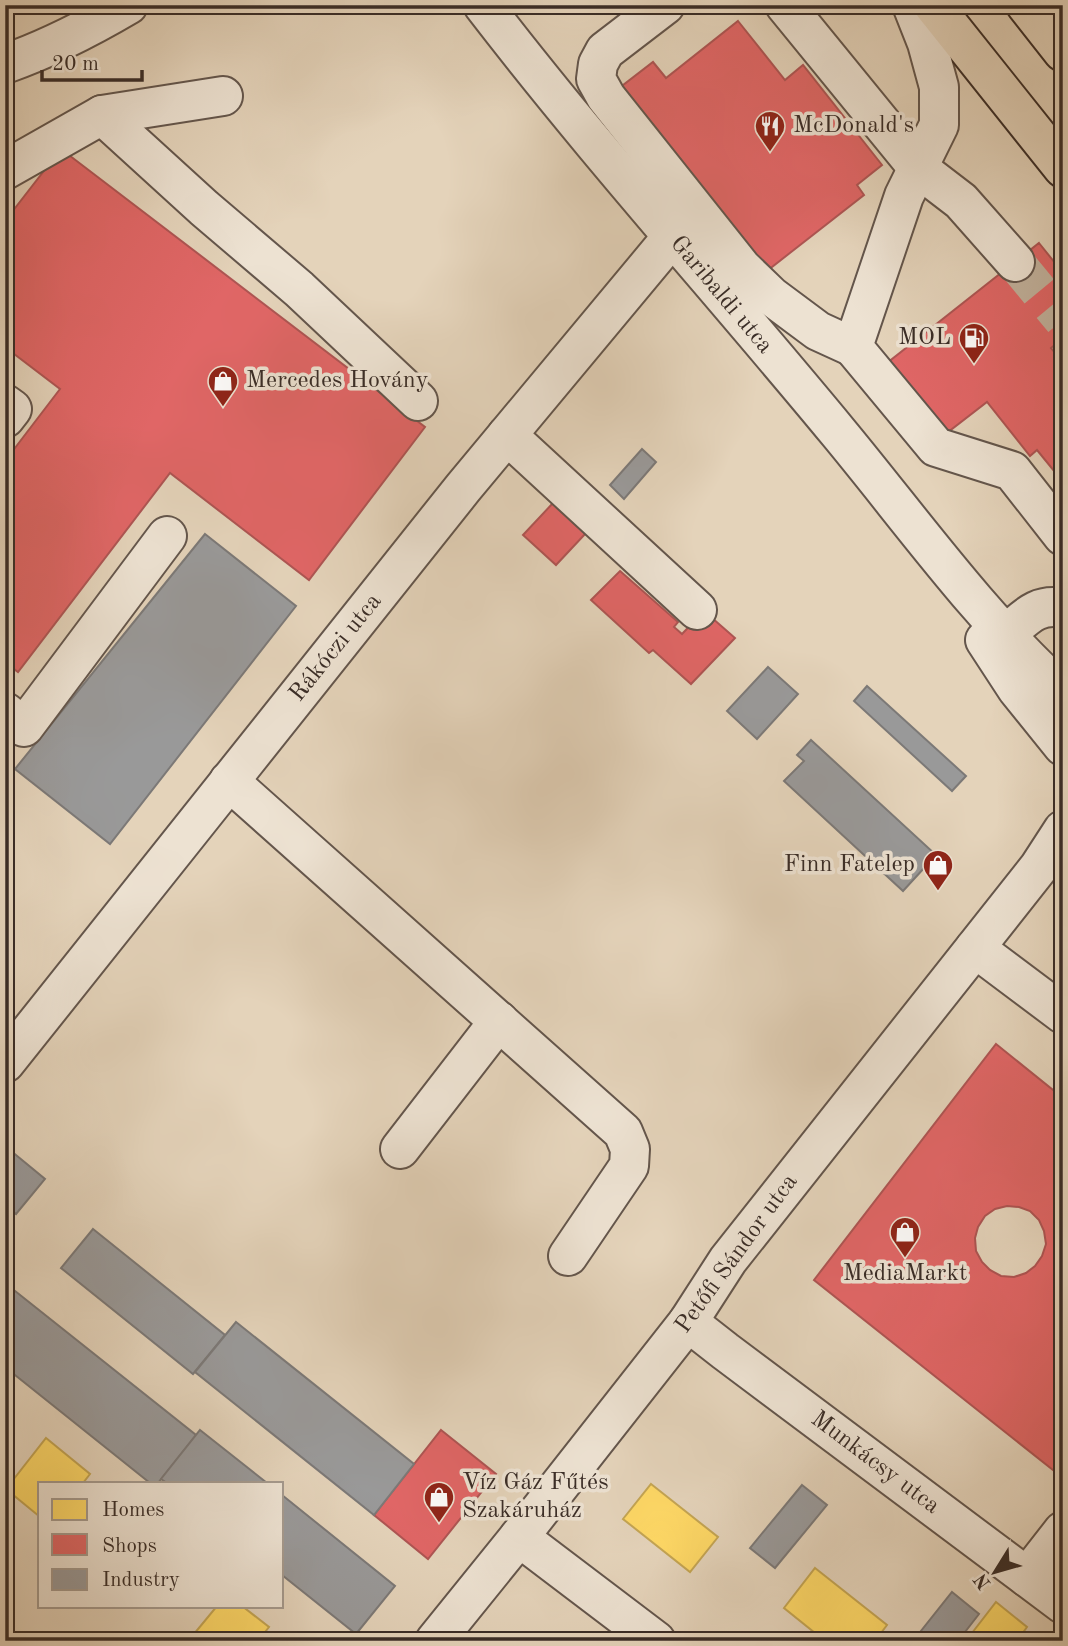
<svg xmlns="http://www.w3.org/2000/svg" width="1068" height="1646" viewBox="0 0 1068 1646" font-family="'Old Standard TT',serif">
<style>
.homes{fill:#ffd966;stroke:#c4a553;stroke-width:2}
.shops{fill:#e06666;stroke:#ae5553;stroke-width:2;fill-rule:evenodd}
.industry{fill:#999;stroke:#7c7977;stroke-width:2}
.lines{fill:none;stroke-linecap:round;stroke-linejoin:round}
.minor-tunnel{stroke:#c2b29d;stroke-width:38;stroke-dasharray:38 19;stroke-linecap:butt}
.minor-casing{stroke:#64564c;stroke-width:42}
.highway-casing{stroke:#3a2d27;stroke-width:42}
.minor{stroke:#ede2d2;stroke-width:38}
.highway{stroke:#e4d3ba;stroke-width:38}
.labels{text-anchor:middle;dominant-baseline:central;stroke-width:7;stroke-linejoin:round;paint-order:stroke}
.poi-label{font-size:24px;fill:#3a2d27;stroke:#ede2d2;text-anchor:start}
.street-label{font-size:24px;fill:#3a2d27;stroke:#ede2d2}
</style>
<rect width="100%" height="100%" fill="#e4d3ba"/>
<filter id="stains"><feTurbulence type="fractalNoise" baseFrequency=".00286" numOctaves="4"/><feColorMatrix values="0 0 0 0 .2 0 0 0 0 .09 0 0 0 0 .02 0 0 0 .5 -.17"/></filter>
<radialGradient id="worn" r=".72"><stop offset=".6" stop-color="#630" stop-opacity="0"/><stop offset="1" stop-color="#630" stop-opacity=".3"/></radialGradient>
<g class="homes">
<polygon points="46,1438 90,1474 83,1483 40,1483 40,1517 6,1489"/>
<polygon points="651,1484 718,1537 690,1572 623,1519"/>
<polygon points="815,1568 887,1625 875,1641 825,1641 784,1608"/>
<polygon points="996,1602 1027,1627 1017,1641 981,1641 972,1633"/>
<polygon points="217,1606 242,1606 269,1627 258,1641 190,1641 189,1640"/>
</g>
<g class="shops">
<polygon points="738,21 785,80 803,65 882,165 857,185 864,195 763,274 618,89 653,62 666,78"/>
<polygon points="61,149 425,427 309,580 170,473 18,672 5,662 5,461 60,389 5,347 5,221"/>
<polygon points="1039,243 1063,273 1063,338 1051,348 1063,362 1063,482 1037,450 1030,456 987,402 939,439 882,367"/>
<polygon points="553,503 586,533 556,565 523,535"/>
<polygon points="620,571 678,622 674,627 682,634 704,611 735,638 691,684 653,650 649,653 591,600"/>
<path d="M 996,1044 L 1063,1098 L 1063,1478 L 814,1280 ZM 1007,1206 L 1019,1207 L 1030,1211 L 1039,1220 L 1044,1231 L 1046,1244 L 1042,1256 L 1035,1266 L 1026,1273 L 1014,1277 L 1001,1276 L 990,1270 L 982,1262 L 976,1251 L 975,1238 L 978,1227 L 985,1216 L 995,1209 Z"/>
<polygon points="441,1430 496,1474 428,1559 374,1515"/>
</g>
<g class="industry">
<polygon points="642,449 656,462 624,499 610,485"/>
<polygon points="205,534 296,606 110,844 15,769"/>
<polygon points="768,667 798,694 757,739 727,711"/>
<polygon points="867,686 966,776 952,791 854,701"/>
<polygon points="811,740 936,855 903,891 784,781 804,761 797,755"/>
<polygon points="5,1146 45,1179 16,1214 5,1205"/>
<polygon points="93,1229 225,1335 193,1374 61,1268"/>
<polygon points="5,1283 196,1435 158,1483 150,1483 5,1367"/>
<polygon points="236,1322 414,1464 374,1515 195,1372"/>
<polygon points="200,1430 267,1483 167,1483 161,1479"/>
<polygon points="802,1485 827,1505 775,1568 750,1548"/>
<polygon points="282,1495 395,1586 356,1634 282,1575"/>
<polygon points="952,1592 979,1614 958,1641 913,1641"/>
</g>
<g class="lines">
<polyline class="minor-tunnel" points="1015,262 1063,320"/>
<g class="minor-casing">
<g id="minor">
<path d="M 483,5 C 596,152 720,289 838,432 C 911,520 978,615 1063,692"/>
<polyline points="665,5 605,51 598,64 596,79 606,97 742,268 771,296 818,331 853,347"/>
<polyline points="785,5 918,168 961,201 1015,262"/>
<polyline points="912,5 927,43 939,87 939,125 904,196 853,347 936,447 1012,471 1063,536"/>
<path d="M 5,64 C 48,49 89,28 128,5"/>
<polyline points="102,115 204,208 299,289 418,401"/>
<polyline points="5,170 102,115 223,96"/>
<polyline points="5,404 12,409 5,418"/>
<polyline points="507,435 697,610"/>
<path d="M 1005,635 C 1025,619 1035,603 1063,608"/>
<polyline points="985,640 1017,689 1063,746"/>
<polyline points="5,712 24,727 167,536"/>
<polyline points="229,781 623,1132 630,1149 629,1166 568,1256"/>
<polyline points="975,948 1063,1014"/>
<polyline points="5,1063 463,488 672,237"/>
<polyline points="400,1149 499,1021"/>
<polyline points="688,1322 725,1351 1063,1604"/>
<polyline points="519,1537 656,1641"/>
<polyline points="1027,1577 1063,1531"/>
<polyline points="435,1641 519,1537 688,1322 728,1260 1039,867 1063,830"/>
</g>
</g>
<g class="highway-casing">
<g id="highway">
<polyline points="933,5 1063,168"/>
<polyline points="1026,5 1063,52"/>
</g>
</g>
<use href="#minor" class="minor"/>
<use href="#highway" class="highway"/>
</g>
<defs>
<g id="restaurant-pin" transform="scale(1.575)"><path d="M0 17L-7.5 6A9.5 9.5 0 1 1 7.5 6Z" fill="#8f2418" stroke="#ede2d2"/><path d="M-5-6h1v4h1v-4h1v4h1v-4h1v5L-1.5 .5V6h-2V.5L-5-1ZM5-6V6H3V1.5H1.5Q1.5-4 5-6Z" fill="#fff"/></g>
<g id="fuel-pin" transform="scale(1.575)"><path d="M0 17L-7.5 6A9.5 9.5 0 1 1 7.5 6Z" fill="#8f2418" stroke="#ede2d2"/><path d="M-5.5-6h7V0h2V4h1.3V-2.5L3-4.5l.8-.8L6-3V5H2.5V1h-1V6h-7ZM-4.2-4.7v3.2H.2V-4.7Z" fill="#fff"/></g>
<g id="shop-pin" transform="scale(1.575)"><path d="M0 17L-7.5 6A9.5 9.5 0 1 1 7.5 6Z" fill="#8f2418" stroke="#ede2d2"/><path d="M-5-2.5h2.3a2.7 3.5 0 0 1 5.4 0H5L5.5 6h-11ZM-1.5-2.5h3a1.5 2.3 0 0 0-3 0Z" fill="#fff"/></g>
</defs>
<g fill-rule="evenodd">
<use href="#restaurant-pin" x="770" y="126"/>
<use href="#fuel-pin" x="974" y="338"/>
<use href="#shop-pin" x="223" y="381"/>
<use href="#shop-pin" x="938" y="865"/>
<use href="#shop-pin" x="905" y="1232"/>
<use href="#shop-pin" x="439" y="1497"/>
</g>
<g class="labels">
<g class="poi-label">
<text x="793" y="126">McDonald's</text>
<text x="951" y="338" text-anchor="end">MOL</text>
<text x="246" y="381">Mercedes Hovány</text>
<text x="915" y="865" text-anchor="end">Finn Fatelep</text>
<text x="905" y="1274" text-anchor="middle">MediaMarkt</text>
<text x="462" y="1483">Víz Gáz Fűtés<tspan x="462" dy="28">Szakáruház</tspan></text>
</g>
<g class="street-label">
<text transform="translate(721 295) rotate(50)">Garibaldi utca</text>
<text transform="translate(336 648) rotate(-51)">Rákóczi utca</text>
<text transform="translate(737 1254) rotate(-54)">Petőfi Sándor utca</text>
<text transform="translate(875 1463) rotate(37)">Munkácsy utca</text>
</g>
</g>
<rect width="1068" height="1646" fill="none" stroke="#e4d3ba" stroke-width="28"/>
<rect x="7" y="7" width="1054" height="1632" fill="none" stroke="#3a2d27" stroke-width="3.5"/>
<rect x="14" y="14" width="1040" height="1618" fill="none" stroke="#3a2d27" stroke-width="2"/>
<rect x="38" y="1482" width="245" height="126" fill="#ede2d2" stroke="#a59a8e" stroke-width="2"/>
<rect x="52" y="1499" width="35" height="21" fill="#ffd966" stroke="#a59a8e" stroke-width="2"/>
<text x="102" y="1516" font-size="21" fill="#3a2d27">Homes</text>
<rect x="52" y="1534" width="35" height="21" fill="#e06666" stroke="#a59a8e" stroke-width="2"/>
<text x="102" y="1552" font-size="21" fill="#3a2d27">Shops</text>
<rect x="52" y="1569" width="35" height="21" fill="#999999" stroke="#a59a8e" stroke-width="2"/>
<text x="102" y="1586" font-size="21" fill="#3a2d27">Industry</text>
<g transform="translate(995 1572) rotate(233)" stroke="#ede2d2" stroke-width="5" paint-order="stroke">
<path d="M0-5L12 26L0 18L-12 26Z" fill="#3a2d27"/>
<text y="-10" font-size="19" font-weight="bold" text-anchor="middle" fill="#3a2d27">N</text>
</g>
<path d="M42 70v10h100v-10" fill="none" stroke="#3a2d27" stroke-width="3.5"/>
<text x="52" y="70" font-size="21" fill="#3a2d27" stroke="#ede2d2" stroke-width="5" paint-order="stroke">20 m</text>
<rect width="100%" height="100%" filter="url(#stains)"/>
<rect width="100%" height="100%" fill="url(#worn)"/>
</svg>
